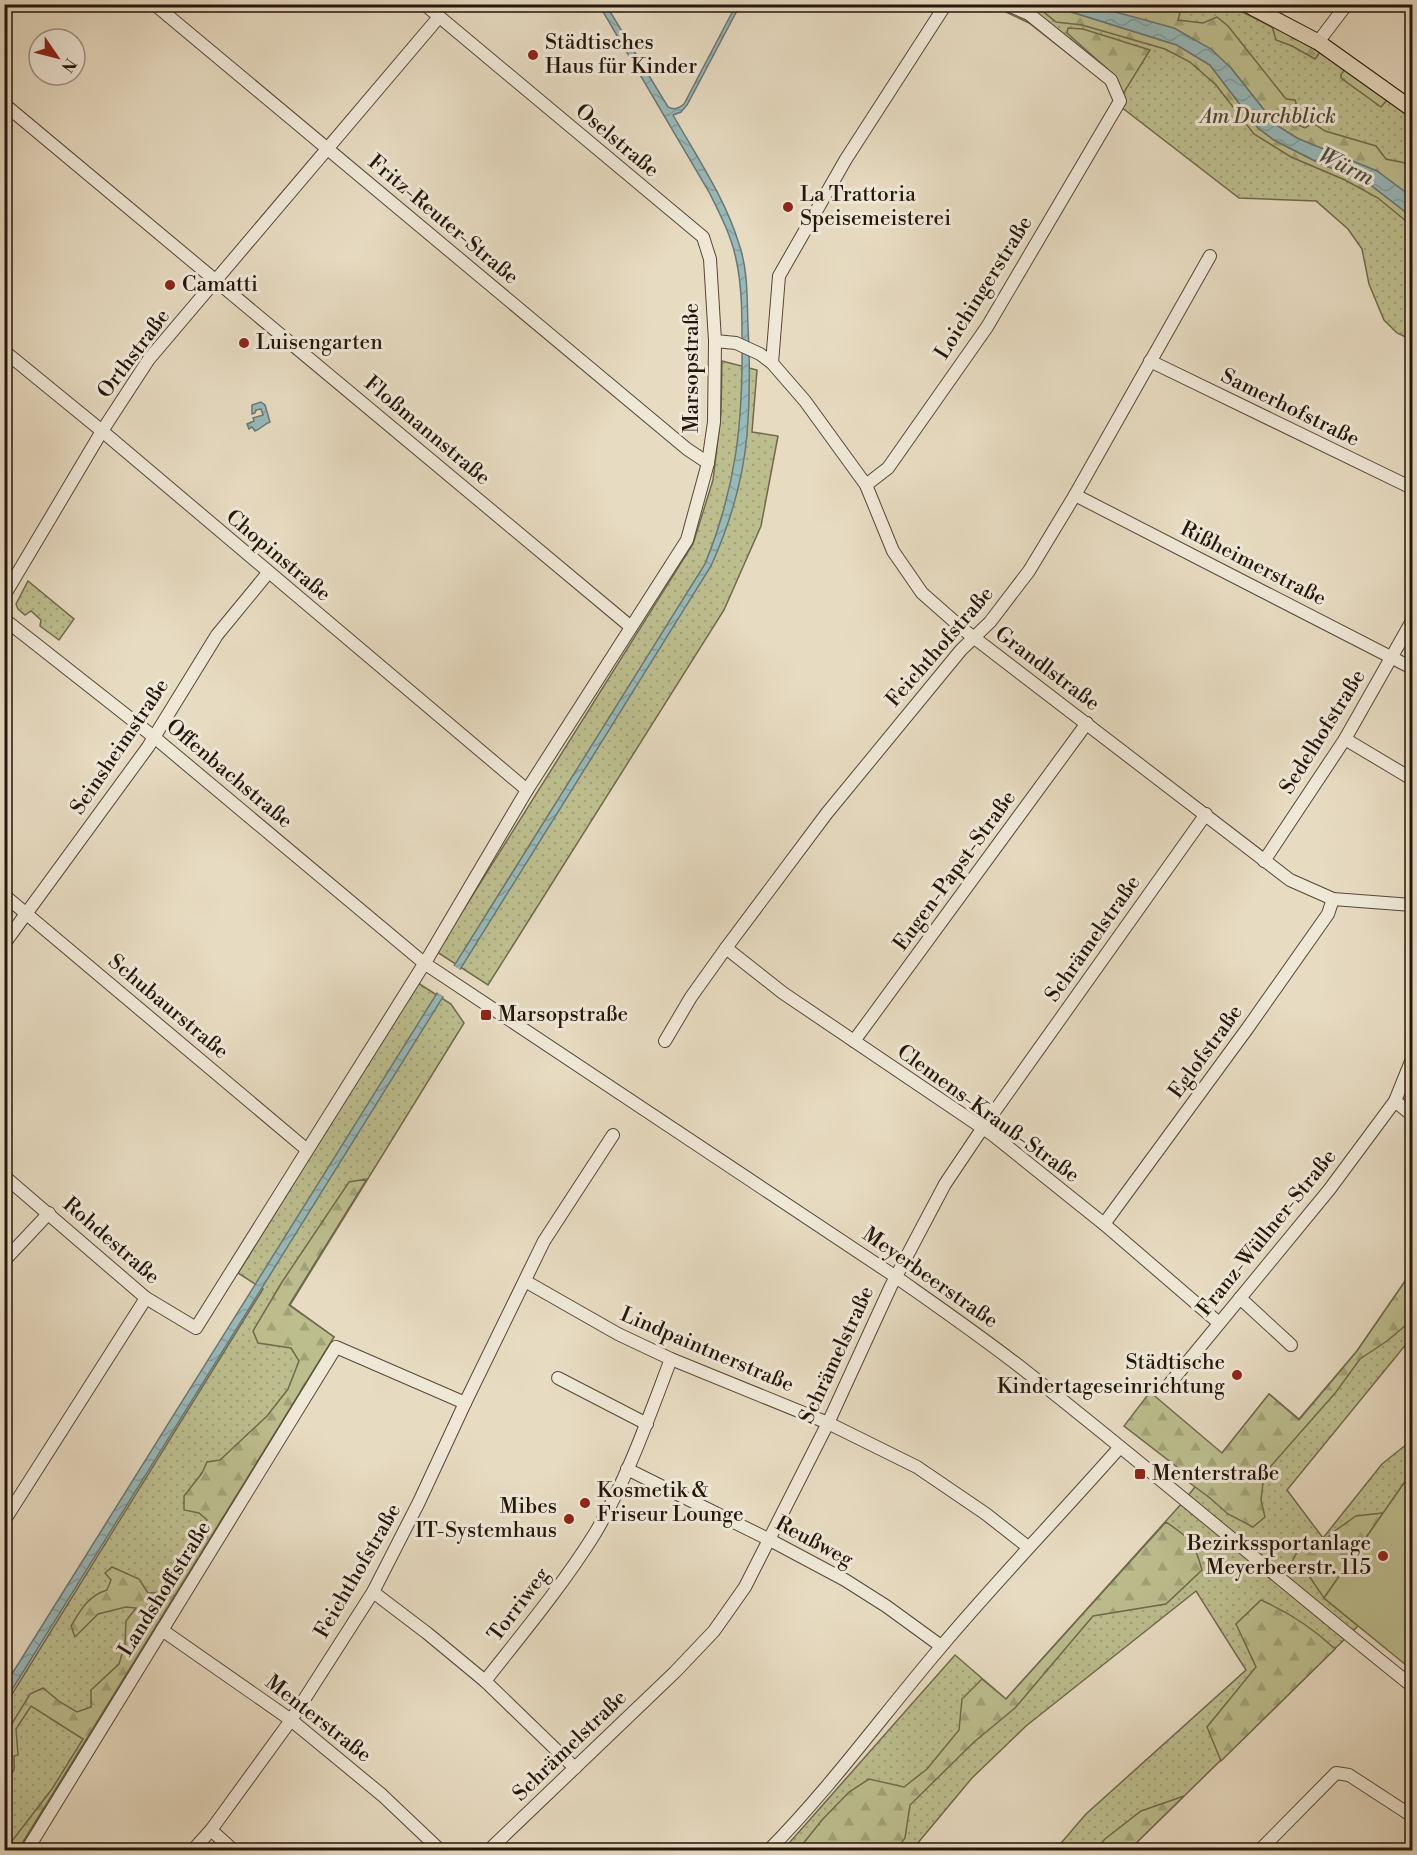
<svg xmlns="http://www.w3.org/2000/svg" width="1417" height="1855" viewBox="0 0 1417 1855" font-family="'Libre Bodoni',serif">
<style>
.grass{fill:url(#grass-dots);stroke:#716a4d;stroke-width:1.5}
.forest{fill:url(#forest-firs);stroke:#716a4d;stroke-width:1.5}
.garden{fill:#bdbe8e;stroke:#716a4d;stroke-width:1.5}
.water{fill:url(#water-waves);stroke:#6a7874;stroke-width:1.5}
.pier{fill:#e7dbc1}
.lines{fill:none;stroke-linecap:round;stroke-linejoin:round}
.minor-casing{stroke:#564739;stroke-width:14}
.major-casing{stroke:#25160c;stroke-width:17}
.minor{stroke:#efe8d7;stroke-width:12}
.major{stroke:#e7dbc1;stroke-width:15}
.poi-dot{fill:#8f2418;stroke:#efe8d7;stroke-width:2}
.labels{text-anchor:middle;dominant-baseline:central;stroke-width:6;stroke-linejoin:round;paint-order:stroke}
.poi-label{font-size:21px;fill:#25160c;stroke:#efe8d7;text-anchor:start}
.park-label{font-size:21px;font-style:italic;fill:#534833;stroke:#efe8d7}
.street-label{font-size:21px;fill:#25160c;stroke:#efe8d7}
.water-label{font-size:22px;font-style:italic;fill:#4d4f49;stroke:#efe8d7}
</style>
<defs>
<pattern id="grass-dots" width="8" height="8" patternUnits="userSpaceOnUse" patternTransform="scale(1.5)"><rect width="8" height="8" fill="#bdbe8e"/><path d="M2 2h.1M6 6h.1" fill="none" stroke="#a2a379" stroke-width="1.8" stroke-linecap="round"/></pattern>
<pattern id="forest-firs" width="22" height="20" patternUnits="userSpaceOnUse" patternTransform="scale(1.5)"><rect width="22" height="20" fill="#bdbe8e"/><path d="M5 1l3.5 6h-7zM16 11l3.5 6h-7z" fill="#a2a379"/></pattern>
<pattern id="water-waves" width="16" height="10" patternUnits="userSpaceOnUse" patternTransform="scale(1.5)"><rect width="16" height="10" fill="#98b9ba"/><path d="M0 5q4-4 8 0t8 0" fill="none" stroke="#839e9f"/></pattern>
</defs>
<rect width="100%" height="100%" fill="#e7dbc1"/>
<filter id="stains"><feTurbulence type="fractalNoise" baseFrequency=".00333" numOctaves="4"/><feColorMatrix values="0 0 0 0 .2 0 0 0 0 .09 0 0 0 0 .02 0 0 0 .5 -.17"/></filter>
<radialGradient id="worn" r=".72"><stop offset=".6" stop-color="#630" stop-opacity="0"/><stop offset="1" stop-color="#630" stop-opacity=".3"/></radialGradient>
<g class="grass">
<polygon points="991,5 1229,5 1320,52 1412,118 1412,340 1397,333 1384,320 1369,284 1362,249 1348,229 1316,201 1239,198 1116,103 1107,84 1029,23"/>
<polygon points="722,361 757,370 752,432 778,436 761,526 724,610 488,985 437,952 693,544 713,480 721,413"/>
<polygon points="28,581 74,619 59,640 40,626 41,620 31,611 25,615 18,609 16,604"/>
<polygon points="418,983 451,1004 464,1023 290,1305 334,1337 18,1850 5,1850 4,1707 263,1289 238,1273"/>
<polygon points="1412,1271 1412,1337 1287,1490 1323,1538 1382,1464 1412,1440 1412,1489 1404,1483 1324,1598 1358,1626 1129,1850 1055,1850 1086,1814 1246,1670 1196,1591 1026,1726 972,1778 912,1850 783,1850 955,1655 1006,1699 1183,1502 1269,1394 1299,1419 1357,1351"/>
</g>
<g class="forest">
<polygon points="1042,5 1049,5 1177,45 1210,65 1258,128 1274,140 1319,163 1368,183 1412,217 1412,226 1378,198 1345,180 1291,157 1254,134 1216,85 1190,62 1165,49 1082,25 1056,22 1039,8"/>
<polygon points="1090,5 1178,5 1180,12 1178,20 1203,23 1217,17 1228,26 1286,99 1295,100 1298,110 1296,124 1305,128 1313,123 1325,131 1376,146 1386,159 1405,163 1412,170 1412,197 1297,138 1276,125 1231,68 1108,10"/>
<polygon points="1272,26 1320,52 1315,59 1292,46 1276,40"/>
<polygon points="1068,28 1083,29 1150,50 1123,94 1114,75 1067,33"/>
<polygon points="1345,70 1387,100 1381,107 1341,78 1341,74"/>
<path d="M 367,1179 L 289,1305 L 334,1337 L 18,1850 L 5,1850 L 52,1789 L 83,1739 L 31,1706 L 16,1729 L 18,1755 L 14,1756 L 14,1770 L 5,1782 L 5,1735 L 30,1694 L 43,1688 L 60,1702 L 77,1712 L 91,1707 L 91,1690 L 119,1664 L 125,1644 L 126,1621 L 136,1608 L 126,1607 L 98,1614 L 75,1637 L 71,1626 C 81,1609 88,1596 107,1590 L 111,1580 L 105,1573 L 112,1567 L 139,1579 L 148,1593 L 165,1592 L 180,1570 L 184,1557 L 207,1520 L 199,1513 L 184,1510 L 184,1496 L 202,1473 L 207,1462 L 220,1460 L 267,1416 L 288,1389 L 299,1361 L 291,1348 L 258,1343 L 253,1331 L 282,1282 L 349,1182 Z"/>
<polygon points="1412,1271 1412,1320 1387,1341 1360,1359 1336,1392 1264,1474 1261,1500 1265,1517 1253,1527 1228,1514 1210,1498 1183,1478 1177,1467 1124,1426 1150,1392 1222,1453 1269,1394 1299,1420 1357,1351"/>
<polygon points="1383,1513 1324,1598 1309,1576 1292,1562 1299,1548 1319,1545 1336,1530 1356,1516"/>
<path d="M 1166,1522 C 1191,1539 1194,1541 1202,1570 L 1166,1604 L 1093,1616 L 1015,1708 L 974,1742 L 910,1805 L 905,1838 L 896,1850 L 798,1850 L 822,1820 L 849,1792 L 869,1779 L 904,1787 L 927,1769 L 959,1730 L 962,1699 L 982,1679 L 1006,1699 Z"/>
<path d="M 1261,1600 C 1290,1613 1312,1627 1335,1649 L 1221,1761 L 1207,1727 L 1256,1667 L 1236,1624 Z"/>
<polygon points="1184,1796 1129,1850 1095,1850 1105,1839 1141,1811"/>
</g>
<polygon class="garden" points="1404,1483 1412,1489 1412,1670 1324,1598"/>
<g class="water">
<path d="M 599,5 L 606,5 L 668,107 C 674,110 678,109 684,104 L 736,5 L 740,5 L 687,105 L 681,112 L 673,115 C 697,157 725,198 739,244 C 748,269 747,299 748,326 C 750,362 750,399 747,435 C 743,480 729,526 711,566 L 5,1701 L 5,1685 L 705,564 C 736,488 743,423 742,341 C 742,314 742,286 736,259 C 731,235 720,214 709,192 Z"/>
<polygon points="1049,5 1090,5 1174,28 1211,49 1231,68 1276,125 1297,138 1377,171 1412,197 1412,217 1368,183 1319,163 1274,140 1258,128 1210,65 1177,45"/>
<path d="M 261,402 L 265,405 L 270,422 C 264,424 261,429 255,431 L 252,427 L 249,429 L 247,424 L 254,421 L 253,418 L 263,415 L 261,409 L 256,410 L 255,413 L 252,414 L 252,405 Z"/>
</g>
<polygon class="pier" points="451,964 462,971 446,998 435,991"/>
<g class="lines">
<g class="minor-casing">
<g id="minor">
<polyline points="154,4 687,449 708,463"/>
<polyline points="1318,42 1347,4"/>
<polyline points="4,104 631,627"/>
<polyline points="715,341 736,343 760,354 772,363 805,401 866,485 893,551 922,593 964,630 1290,880 1333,899 1412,905"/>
<polyline points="4,351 102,431 527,790"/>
<polyline points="1150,361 1412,488"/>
<polyline points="772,363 779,276 846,159 946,4"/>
<polyline points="866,485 888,468 987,327 1120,101 1111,80 1029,14 1006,4"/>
<polyline points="1075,495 1412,668"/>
<polyline points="4,596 102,431 149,359 439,17"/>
<path d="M 4,619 L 154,737 L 424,963 L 896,1277 C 940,1308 985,1339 1028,1373 C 1158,1475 1283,1583 1412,1686"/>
<polyline points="1345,739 1412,779"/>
<polyline points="1264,861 1345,739 1412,621"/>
<polyline points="4,895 306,1149"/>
<polyline points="4,944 148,747 217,635 268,573"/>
<polyline points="726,948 783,993 993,1135 1104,1224 1219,1323"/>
<polyline points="665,1041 691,997 726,948 827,813 961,650 990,622 1029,571 1075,495 1210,256"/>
<polyline points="854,1041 1087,723"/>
<polyline points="1395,1101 1412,1115"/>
<polyline points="4,1176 146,1298 196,1328 429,956 527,790 687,540 708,463 714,422 715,341 710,259 703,237 424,4"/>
<polyline points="1104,1224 1247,1029 1328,914 1333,899"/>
<polyline points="4,1261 49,1213"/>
<polyline points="525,1281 618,1334 671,1359 828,1423 917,1467 986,1514 1028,1547"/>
<polyline points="1240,1298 1291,1345"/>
<polyline points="558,1378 647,1424"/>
<polyline points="1167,1387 1329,1190 1395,1101 1412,1059"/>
<polyline points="627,1469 770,1540 845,1580 886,1606 941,1646"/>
<polyline points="4,1521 146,1298"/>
<polyline points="373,1592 427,1633 485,1681 575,1768"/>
<polyline points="162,1630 291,1720 382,1795 440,1850"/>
<path d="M 485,1681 C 522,1634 562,1586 594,1535 C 627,1480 648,1419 671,1359"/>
<polyline points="211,1830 233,1850"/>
<polyline points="27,1850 336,1347 465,1403"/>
<polyline points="193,1850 211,1830 291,1720 373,1592 419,1502 465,1403 544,1241 613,1135"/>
<polyline points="489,1850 675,1672 714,1631 745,1587 828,1423 891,1286 945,1184 982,1129 1206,814"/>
<path d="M 769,1850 C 831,1787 883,1715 940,1648 C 998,1579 1061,1514 1120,1447"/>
<polyline points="1260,1850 1336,1773 1349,1775 1412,1816"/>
</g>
</g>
<g class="major-casing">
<polyline id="major" points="1246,4 1318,42 1412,109"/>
</g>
<use href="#minor" class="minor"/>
<use href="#major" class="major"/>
</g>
<g class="poi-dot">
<circle cx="533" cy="55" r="6"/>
<circle cx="788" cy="207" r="6"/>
<circle cx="170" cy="285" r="6"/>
<circle cx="244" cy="343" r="6"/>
<rect x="480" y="1009" width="12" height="12" rx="3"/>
<circle cx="1237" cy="1375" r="6"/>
<rect x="1134" y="1468" width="12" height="12" rx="3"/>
<circle cx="585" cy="1503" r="6"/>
<circle cx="569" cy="1519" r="6"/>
<circle cx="1383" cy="1556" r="6"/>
</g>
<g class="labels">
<g class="poi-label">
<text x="545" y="43">Städtisches<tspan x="545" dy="24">Haus für Kinder</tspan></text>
<text x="800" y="195">La Trattoria<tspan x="800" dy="24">Speisemeisterei</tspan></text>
<text x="182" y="285">Camatti</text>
<text x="256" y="343">Luisengarten</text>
<text x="498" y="1015">Marsopstraße</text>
<text x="1225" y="1363" text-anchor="end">Städtische<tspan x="1225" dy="24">Kindertageseinrichtung</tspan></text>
<text x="1152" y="1474">Menterstraße</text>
<text x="597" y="1491">Kosmetik &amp;<tspan x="597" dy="24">Friseur Lounge</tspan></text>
<text x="557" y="1507" text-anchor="end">Mibes<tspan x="557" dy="24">IT-Systemhaus</tspan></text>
<text x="1371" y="1544" text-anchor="end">Bezirkssportanlage<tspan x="1371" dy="24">Meyerbeerstr. 115</tspan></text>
</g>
<g class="park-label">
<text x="1268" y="117">Am Durchblick</text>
</g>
<g class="street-label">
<text transform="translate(617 141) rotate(40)">Oselstraße</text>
<text transform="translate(443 220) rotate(40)">Fritz-Reuter-Straße</text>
<text transform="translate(984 288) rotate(-58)">Loichingerstraße</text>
<text transform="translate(134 354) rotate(-53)">Orthstraße</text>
<text transform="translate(692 368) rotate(-90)">Marsopstraße</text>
<text transform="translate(1290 408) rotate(26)">Samerhofstraße</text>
<text transform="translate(427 431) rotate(40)">Floßmannstraße</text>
<text transform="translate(278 556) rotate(40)">Chopinstraße</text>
<text transform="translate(1253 564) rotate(27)">Rißheimerstraße</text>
<text transform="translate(940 647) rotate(-49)">Feichthofstraße</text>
<text transform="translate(1047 669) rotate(37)">Grandlstraße</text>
<text transform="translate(1323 732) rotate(-58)">Sedelhofstraße</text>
<text transform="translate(120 747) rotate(-56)">Seinsheimstraße</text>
<text transform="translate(229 774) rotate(40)">Offenbachstraße</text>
<text transform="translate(955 871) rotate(-54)">Eugen-Papst-Straße</text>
<text transform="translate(1093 939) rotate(-55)">Schrämelstraße</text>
<text transform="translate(168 1007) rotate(40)">Schubaurstraße</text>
<text transform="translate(1206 1052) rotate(-54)">Eglofstraße</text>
<text transform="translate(988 1114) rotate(36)">Clemens-Krauß-Straße</text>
<text transform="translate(1267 1233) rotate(-51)">Franz-Wüllner-Straße</text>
<text transform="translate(111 1241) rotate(41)">Rohdestraße</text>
<text transform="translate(930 1278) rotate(35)">Meyerbeerstraße</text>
<text transform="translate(707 1350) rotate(23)">Lindpaintnerstraße</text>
<text transform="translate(837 1355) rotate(-65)">Schrämelstraße</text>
<text transform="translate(814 1542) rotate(28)">Reußweg</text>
<text transform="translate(358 1571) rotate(-60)">Feichthofstraße</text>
<text transform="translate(165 1589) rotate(-58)">Landshoffstraße</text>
<text transform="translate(519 1605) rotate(-53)">Torriweg</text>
<text transform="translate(318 1719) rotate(38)">Menterstraße</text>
<text transform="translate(570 1746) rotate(-44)">Schrämelstraße</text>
</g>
<g class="water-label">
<text transform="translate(1346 167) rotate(26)">Würm</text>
</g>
</g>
<rect width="1417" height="1855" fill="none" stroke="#e7dbc1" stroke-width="24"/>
<rect x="6" y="6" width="1405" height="1843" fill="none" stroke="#25160c" stroke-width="3"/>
<rect x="12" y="12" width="1393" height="1831" fill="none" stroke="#25160c" stroke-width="1.5"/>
<g transform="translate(57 57) rotate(125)"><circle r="28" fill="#efe8d7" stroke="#9e9486" stroke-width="1.5"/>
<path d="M0-4.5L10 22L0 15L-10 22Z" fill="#8f2418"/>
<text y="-9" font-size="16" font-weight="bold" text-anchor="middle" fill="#25160c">N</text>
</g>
<rect width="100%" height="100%" filter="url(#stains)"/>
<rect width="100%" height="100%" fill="url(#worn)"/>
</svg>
